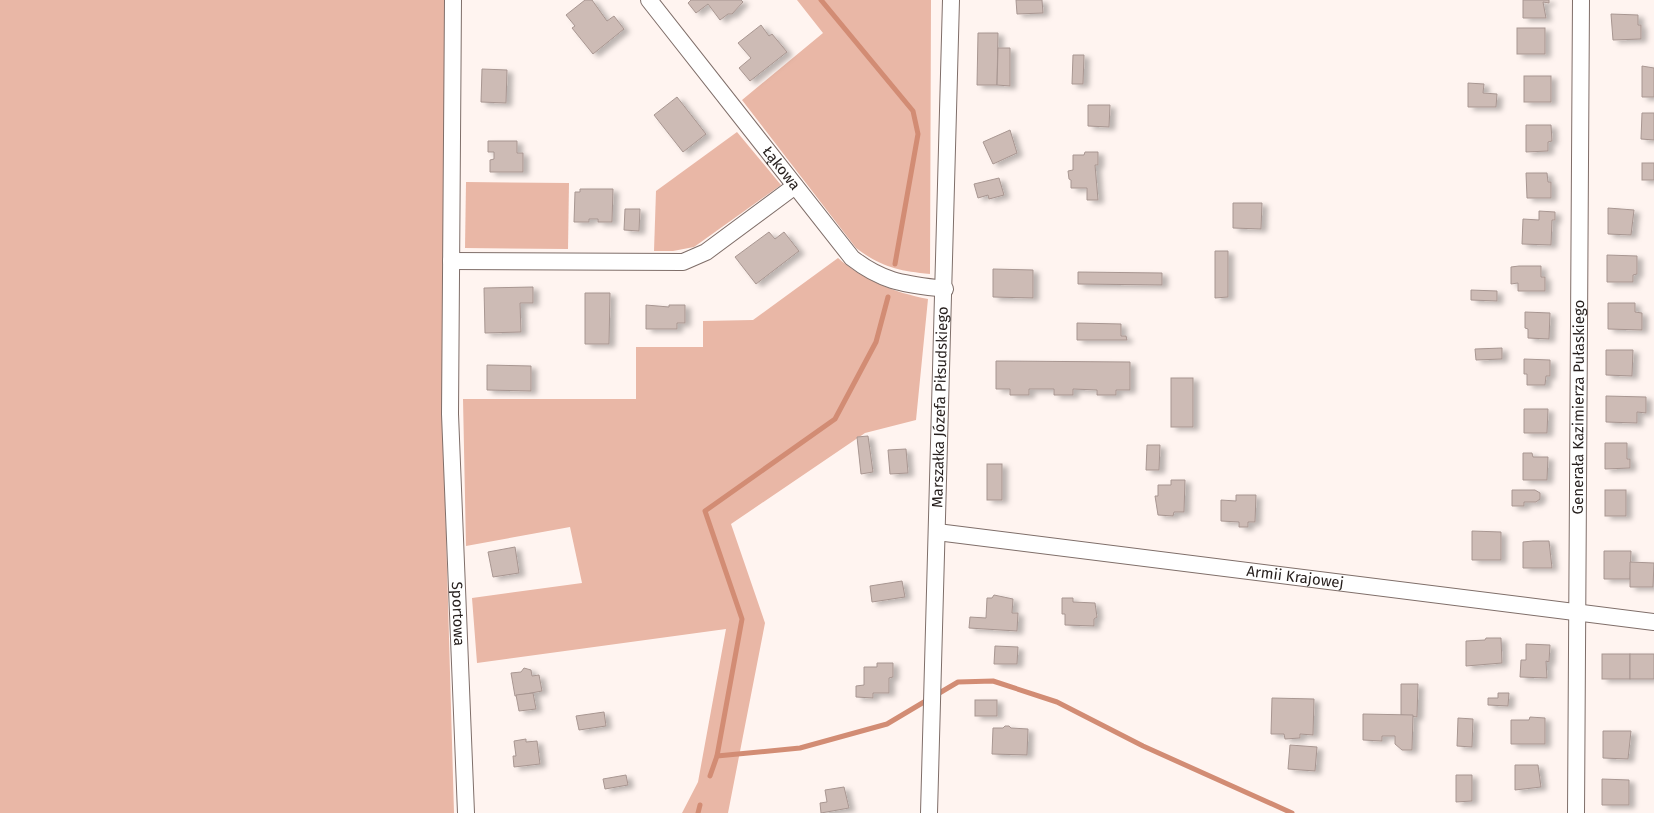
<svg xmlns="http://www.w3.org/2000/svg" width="1654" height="813" viewBox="0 0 1654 813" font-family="'Fira Sans',sans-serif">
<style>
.green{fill:#e9b7a6}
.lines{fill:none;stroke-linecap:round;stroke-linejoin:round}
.stream{stroke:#d28c74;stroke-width:5}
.building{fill:#cdbbb5;stroke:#a89691;filter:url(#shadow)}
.street-casing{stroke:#7f6e69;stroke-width:18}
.street{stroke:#fff;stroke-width:16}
.labels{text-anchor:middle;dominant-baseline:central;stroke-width:4.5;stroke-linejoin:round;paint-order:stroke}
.street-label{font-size:15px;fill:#251e1c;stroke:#fff4f0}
</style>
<defs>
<filter id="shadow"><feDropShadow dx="5.5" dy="3" stdDeviation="2.5" flood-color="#0004"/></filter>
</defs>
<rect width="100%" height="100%" fill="#fff4f0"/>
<g class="green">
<polygon points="0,0 445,0 442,392 454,813 0,813"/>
<path d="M 797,0 L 931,0 L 930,274 C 899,271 881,267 856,248 L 742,100 L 823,33 Z"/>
<polygon points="737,132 781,185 694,247 673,251 654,251 656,191"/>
<polygon points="466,182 569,183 568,249 465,248"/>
<path d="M 838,258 C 865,281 893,292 928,299 L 916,420 L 865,433 L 731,524 L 765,623 L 728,813 L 682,813 L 698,782 L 726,629 L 477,663 L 472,598 L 582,583 L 570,527 L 466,546 L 463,399 L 636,399 L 636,347 L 703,347 L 703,321 L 753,320 Z"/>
</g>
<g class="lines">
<g class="stream">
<polyline points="821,0 913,111 918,134 895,264"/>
<polyline points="936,695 958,682 993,681 1057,702 1143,746 1292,813"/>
<polyline points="717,756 800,748 887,724 929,699"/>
<polyline points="710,776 717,756 742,619 705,511 835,419 876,342 888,297"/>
<polyline points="698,813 700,805"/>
</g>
</g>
<g class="building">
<polygon points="585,0 592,0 607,21 614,16 624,29 593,54 572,28 575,26 566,15"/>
<polygon points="691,0 741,0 743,2 732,14 728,14 720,20 708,4 696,13 688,3"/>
<polygon points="1016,0 1042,0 1043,13 1017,14"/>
<polygon points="1523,0 1549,0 1549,3 1543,2 1546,18 1523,18"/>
<polygon points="1611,14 1638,15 1638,25 1641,25 1641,39 1613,40"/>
<polygon points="761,25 769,36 772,34 787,52 750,81 739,68 751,58 738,43"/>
<rect x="1517" y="28" width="28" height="26"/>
<polygon points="978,33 998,33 997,85 977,85"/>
<polygon points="998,48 1010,48 1010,86 997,85"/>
<polygon points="1073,55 1084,55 1083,84 1072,84"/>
<polygon points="1642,66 1654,68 1654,97 1642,97"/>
<polygon points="482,69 507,70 506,103 481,102"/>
<rect x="1524" y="76" width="27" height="26"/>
<polygon points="1468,83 1484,84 1483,93 1497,94 1496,107 1468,107"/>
<polygon points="677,97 706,134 683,152 654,115"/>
<polygon points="1088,105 1110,105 1109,127 1088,126"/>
<polygon points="1642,113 1654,113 1654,140 1641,139"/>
<polygon points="1526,125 1551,125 1552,141 1548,142 1548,151 1526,152"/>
<polygon points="1010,130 1017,153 993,164 983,142"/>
<polygon points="488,141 517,141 517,153 523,153 523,172 490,172 490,160 494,159 494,152 488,152"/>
<polygon points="1085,152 1098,152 1098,165 1095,165 1098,200 1087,200 1087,188 1071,188 1071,180 1069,179 1068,171 1073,170 1073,155 1084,155"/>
<rect x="1642" y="163" width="12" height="17"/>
<polygon points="1526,173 1547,173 1548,182 1551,182 1551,198 1527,198"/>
<polygon points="999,178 1004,195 989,199 988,195 978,198 974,184"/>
<polygon points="580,189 613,189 612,222 598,222 598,219 589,219 589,222 574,222 575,192 580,192"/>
<polygon points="1233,203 1262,203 1261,229 1233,228"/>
<polygon points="1608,208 1634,210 1631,235 1608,234"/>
<polygon points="625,209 640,209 639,231 624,230"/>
<polygon points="1539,211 1555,212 1555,220 1552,220 1551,245 1522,244 1523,219 1539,220"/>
<polygon points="769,232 775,239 784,232 799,251 756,284 735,257"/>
<polygon points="1215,251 1228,251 1228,297 1215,298"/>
<polygon points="1607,255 1637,256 1637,274 1633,275 1633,282 1607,282"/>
<polygon points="1519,266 1541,266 1541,277 1545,277 1545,291 1518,291 1518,283 1511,284 1511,267"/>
<polygon points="993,269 1033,270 1033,298 993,297"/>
<polygon points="1078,272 1162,273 1162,285 1078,284"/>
<polygon points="533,287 533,303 520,303 521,332 485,333 484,288"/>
<polygon points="1471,290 1497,291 1497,301 1471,300"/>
<polygon points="585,293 610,293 609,344 585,344"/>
<polygon points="1608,303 1635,303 1635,312 1642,313 1642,330 1608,329"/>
<polygon points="646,305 669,307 669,305 685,305 685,323 677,323 677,329 646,329"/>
<polygon points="1525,312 1550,313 1549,339 1528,338 1528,329 1525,328"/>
<polygon points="1077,323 1121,324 1121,336 1126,336 1127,340 1077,340"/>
<polygon points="1502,348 1502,359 1476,360 1475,349"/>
<polygon points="1606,350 1633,350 1632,376 1606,375"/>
<polygon points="1524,359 1550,360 1550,376 1546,376 1545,385 1527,385 1527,374 1524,374"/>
<polygon points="996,361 1130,362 1130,390 1116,390 1116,395 1097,395 1097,390 1073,389 1073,395 1054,395 1054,389 1029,389 1029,395 1010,395 1010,389 996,389"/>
<polygon points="487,365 531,366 531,391 487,390"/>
<rect x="1171" y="378" width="22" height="49"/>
<polygon points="1606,396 1646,397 1646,413 1637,412 1637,423 1606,422"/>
<polygon points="1524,409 1548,409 1547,433 1524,433"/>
<polygon points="868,436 873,472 861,474 857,437"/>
<polygon points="1605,443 1627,443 1627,459 1630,459 1630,468 1605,469"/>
<polygon points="1147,445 1160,445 1159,470 1146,470"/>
<polygon points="906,449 908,473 890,474 888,450"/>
<polygon points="1523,453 1532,453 1533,457 1548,457 1547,480 1523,480"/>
<rect x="987" y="464" width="15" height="36"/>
<polygon points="1171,480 1185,480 1184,512 1174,512 1173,516 1158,515 1155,496 1158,496 1158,485 1171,485"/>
<polygon points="1512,490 1535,490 1540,493 1540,499 1536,502 1524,502 1524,506 1512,506"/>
<rect x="1605" y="490" width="21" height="26"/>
<polygon points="1236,495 1256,495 1255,522 1248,522 1248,527 1239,527 1239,522 1221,521 1221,500 1236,501"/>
<polygon points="1472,531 1501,532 1501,560 1472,560"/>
<polygon points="1533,541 1549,541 1552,568 1523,568 1523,542"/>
<polygon points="515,547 519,573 493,577 488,552"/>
<polygon points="1604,551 1631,551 1630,579 1604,579"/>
<polygon points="1630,562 1654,563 1653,587 1630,587"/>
<polygon points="902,581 905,597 872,602 870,586"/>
<polygon points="994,595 1013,599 1012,613 1018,613 1017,631 969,628 970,617 986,618 987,598 992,598"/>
<polygon points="1062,598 1073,598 1073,602 1095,603 1097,617 1094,619 1094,626 1065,625 1065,614 1062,614"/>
<polygon points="1486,638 1501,638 1502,663 1466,666 1466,641 1485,640"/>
<polygon points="1526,644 1550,645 1549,662 1546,661 1547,678 1520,677 1521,660 1526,660"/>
<polygon points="995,646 1018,647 1017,664 994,664"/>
<rect x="1602" y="654" width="28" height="25"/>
<rect x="1630" y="654" width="24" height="25"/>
<polygon points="877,663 893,663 893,677 889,678 889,693 873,693 873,698 856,697 856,686 864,685 864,667 877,667"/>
<polygon points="524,668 531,670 532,676 539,675 542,691 515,696 511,673 521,672"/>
<polygon points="1401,684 1418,684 1417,717 1401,715"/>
<polygon points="533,693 536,709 519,711 516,695"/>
<polygon points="1498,693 1509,693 1508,706 1488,705 1488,698 1498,698"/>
<polygon points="1272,698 1314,699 1313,735 1300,734 1300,738 1285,739 1284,734 1271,734"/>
<rect x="975" y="700" width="22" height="16"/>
<polygon points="604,712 606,726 579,730 576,716"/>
<polygon points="1363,714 1413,715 1412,750 1402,750 1395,744 1395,736 1382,736 1382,741 1363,740"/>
<polygon points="1530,717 1545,718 1545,744 1511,744 1511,720 1529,720"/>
<polygon points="1458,718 1473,719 1472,747 1457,746"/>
<polygon points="1005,726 1009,726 1011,728 1028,729 1027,755 992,754 993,728 1003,728"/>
<polygon points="1603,731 1631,731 1628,759 1603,758"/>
<polygon points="526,739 526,742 537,741 540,764 514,767 513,756 516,756 514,741"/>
<polygon points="1290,745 1317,747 1315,771 1288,769"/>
<polygon points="1515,765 1538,765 1541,787 1515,790"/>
<polygon points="626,775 628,785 605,789 603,779"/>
<polygon points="1456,775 1472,775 1472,801 1456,802"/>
<polygon points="1602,779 1629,780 1629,805 1602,805"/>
<polygon points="844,787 849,808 821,813 820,803 827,802 825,790"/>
</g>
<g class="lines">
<g class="street-casing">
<g id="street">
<path id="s1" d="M 453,0 L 450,414 L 466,813"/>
<path id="s2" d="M 649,0 L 852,258 C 884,283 906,284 945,289"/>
<polyline points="451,261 683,262 706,252 795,186"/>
<path id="s3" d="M 937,532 L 1654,622"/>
<path id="s4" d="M 929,813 L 951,0"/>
<path id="s5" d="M 1576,813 L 1581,0"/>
</g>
</g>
<use href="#street" class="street"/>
</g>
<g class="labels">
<g class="street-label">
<text stroke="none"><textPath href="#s2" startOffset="214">Łąkowa</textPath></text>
<text stroke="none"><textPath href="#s5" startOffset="406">Generała Kazimierza Pułaskiego</textPath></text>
<text stroke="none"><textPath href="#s4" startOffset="406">Marszałka Józefa Piłsudskiego</textPath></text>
<text stroke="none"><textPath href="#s3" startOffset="361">Armii Krajowej</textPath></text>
<text stroke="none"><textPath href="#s1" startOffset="614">Sportowa</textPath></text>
</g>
</g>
</svg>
